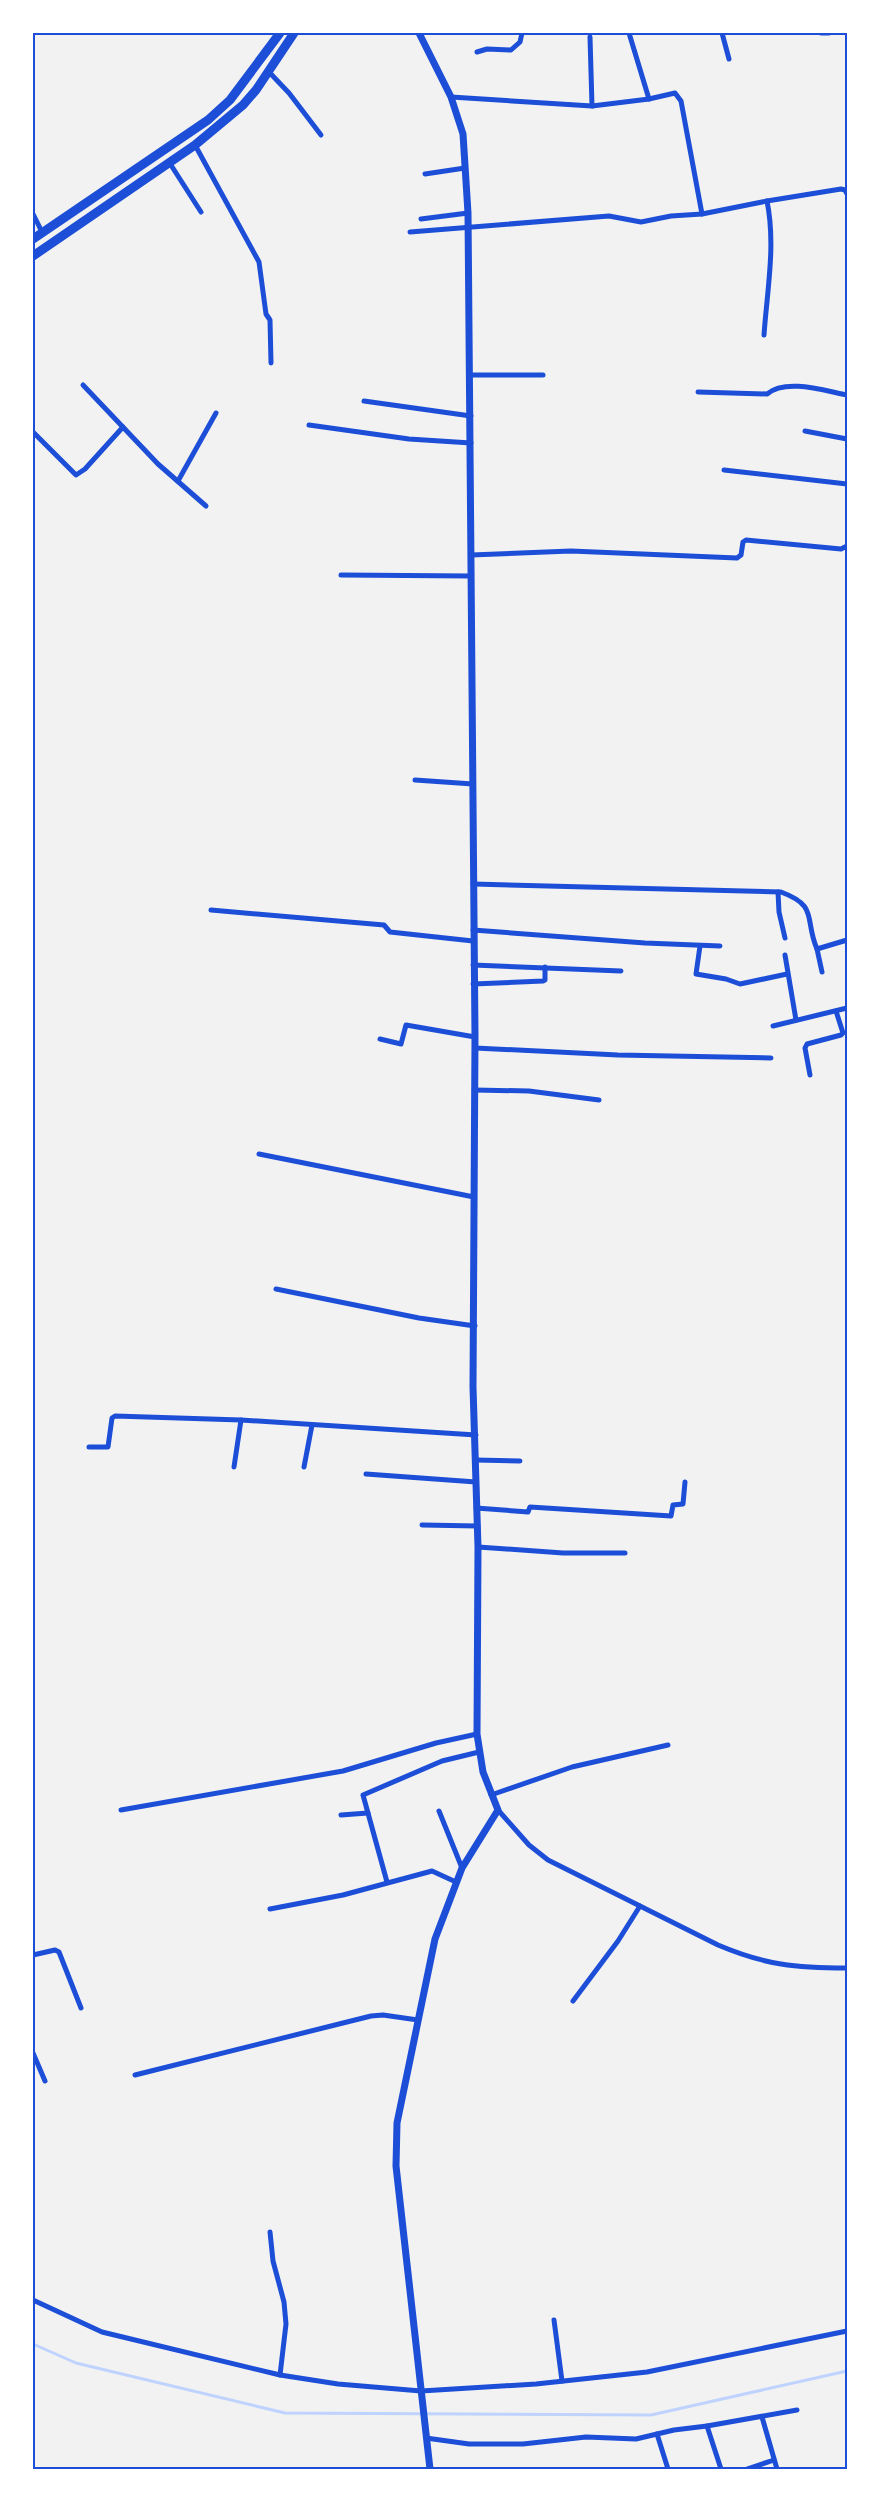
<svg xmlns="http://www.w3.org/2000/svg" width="880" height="2502" viewBox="0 0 880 2502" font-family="'Space Grotesk',sans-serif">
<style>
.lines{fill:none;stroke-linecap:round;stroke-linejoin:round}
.stream{stroke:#bfd3fe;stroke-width:3}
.minor{stroke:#1d4ed8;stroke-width:5}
.tertiary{stroke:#1d4ed8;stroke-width:7}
.trunk{stroke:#1d4ed8;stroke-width:9}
.neatline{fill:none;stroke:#1d4ed8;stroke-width:2}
</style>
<rect width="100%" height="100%" fill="#f2f2f2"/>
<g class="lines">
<polyline class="stream" points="33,2344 76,2363 285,2413 651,2415 847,2371"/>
<g class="minor">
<polyline points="629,33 649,99"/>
<polyline points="722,33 729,59"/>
<polyline points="821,33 829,33"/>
<polyline points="590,37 592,106"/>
<polyline points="477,52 487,49 511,50 520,42 522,33"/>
<polyline points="269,72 289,93 321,135"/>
<polyline points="451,97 592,106 649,99 675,93 681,101 702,214"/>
<polyline points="195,145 259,262 266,314 270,320 271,363"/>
<polyline points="169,162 201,212"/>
<polyline points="425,174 465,168"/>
<polyline points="767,201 841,189 845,190 847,194"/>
<polyline points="33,214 42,232"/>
<polyline points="421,219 468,213"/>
<path d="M 410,232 L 609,216 L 641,222 L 671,216 L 702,214 L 767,201 C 776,245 767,291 764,335"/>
<polyline points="470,375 543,375"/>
<polyline points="83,385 158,464 206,506"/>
<path d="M 698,392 L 767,394 C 786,378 825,391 847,395"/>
<polyline points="364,401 471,416"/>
<polyline points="309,425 409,439 471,443"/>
<polyline points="805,431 847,439"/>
<polyline points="33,432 76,475 85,469 123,427"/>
<polyline points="724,470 847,484"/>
<polyline points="178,481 216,413"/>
<polyline points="471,555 571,551 737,558 741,555 743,542 746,540 841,549 847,546"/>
<polyline points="341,575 471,576"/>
<polyline points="415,780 473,784"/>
<path d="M 473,884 L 781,892 C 819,906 804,919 817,949 L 847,940"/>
<polyline points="778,892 779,912 785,938"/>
<polyline points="211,910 384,925 390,932 473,941"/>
<polyline points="473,930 645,943 720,946"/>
<polyline points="700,946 696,974 726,979 740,984 787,974"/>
<polyline points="817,949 822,972"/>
<polyline points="785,955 796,1020"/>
<polyline points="473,965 621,971"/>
<polyline points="473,984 543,981 545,980 545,967"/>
<polyline points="773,1026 847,1008"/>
<polyline points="380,1039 401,1044 406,1025 475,1037"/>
<polyline points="475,1048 618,1055 771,1058"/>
<polyline points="810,1075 805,1048 807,1044 841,1035 843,1033 836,1011"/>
<polyline points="474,1090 529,1091 599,1100"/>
<polyline points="259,1154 474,1197"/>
<polyline points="276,1289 419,1318 475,1326"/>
<polyline points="89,1447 108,1447 112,1418 115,1416 241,1420"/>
<polyline points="475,1460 520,1461"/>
<polyline points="234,1467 241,1420 476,1435"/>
<polyline points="304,1467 312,1425"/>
<polyline points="366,1474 476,1482"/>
<polyline points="476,1508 528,1512 530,1507 671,1516 673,1505 683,1504 685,1482"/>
<polyline points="422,1525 478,1526"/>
<polyline points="478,1547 563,1553 625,1553"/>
<polyline points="491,1795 572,1767 668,1745"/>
<polyline points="121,1810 343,1771 436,1743 477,1734"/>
<path d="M 498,1810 L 529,1845 L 548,1860 L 718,1945 C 765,1965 796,1968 847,1968"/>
<polyline points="439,1811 462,1868"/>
<polyline points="341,1815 368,1813"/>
<polyline points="387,1882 363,1795 442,1761 479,1752"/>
<polyline points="270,1909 343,1895 432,1871 456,1882"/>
<polyline points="33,1955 55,1950 59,1952 81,2008"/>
<polyline points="573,2001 618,1941 640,1906"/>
<polyline points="33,2053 45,2081"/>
<polyline points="135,2075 371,2016 383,2015 418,2020"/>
<polyline points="270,2232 273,2261 284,2302 286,2324 280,2375"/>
<polyline points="33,2300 102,2332 280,2375 338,2384 421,2391 536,2384 647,2372 847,2331"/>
<polyline points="554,2320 562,2381"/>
<polyline points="762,2417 777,2469"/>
<polyline points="707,2426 721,2469"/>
<polyline points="657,2434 668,2469"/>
<polyline points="426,2438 469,2444 523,2444 586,2437 636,2439 674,2430 707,2426 797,2410"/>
<polyline points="747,2469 774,2460"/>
</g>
<polyline class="tertiary" points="419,33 451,97 463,134 468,213 475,1037 473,1387 478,1547 477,1734 483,1772 498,1810 462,1868 435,1939 397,2123 396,2166 430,2469"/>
<g class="trunk">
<polyline points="33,239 208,120 230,100 280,33"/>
<polyline points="33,256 195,145 243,105 256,90 294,33"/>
</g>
</g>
<rect width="880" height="2502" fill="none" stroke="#ffffff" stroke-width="69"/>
<rect x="34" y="34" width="812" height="2434" class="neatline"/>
</svg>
